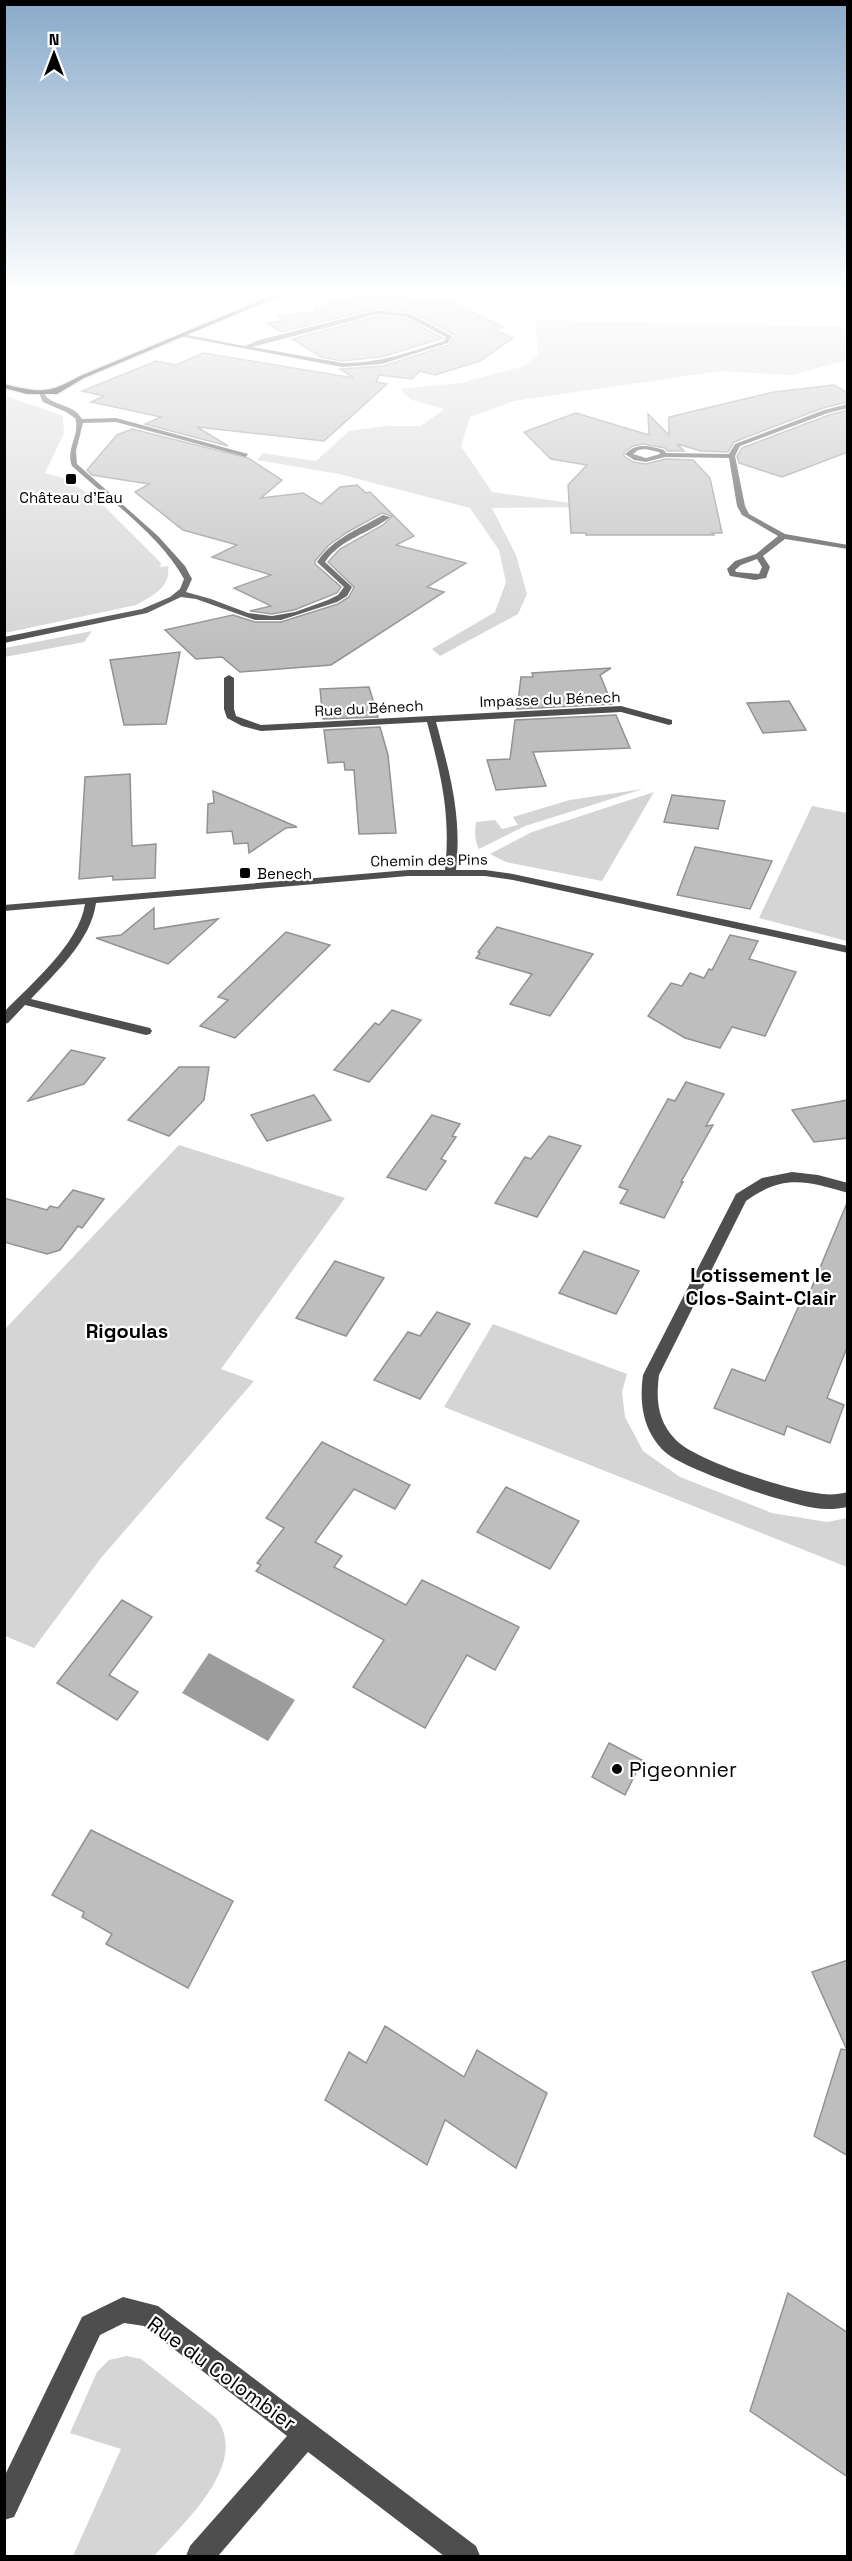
<svg xmlns="http://www.w3.org/2000/svg" width="852" height="2561" viewBox="0 0 852 2561" font-family="'Space Grotesk',sans-serif">
<style>
.green{fill:#d5d5d5}
.water{fill:#9c9c9c}
.building{fill:#bebebe;stroke:#929292;stroke-width:1.5}
.lines{fill:none;stroke-linecap:round;stroke-linejoin:round}
.major-casing{stroke:#dbdbdb;stroke-width:3}
.minor{fill:#4e4e4e;fill-rule:evenodd}
.major{fill:#000;fill-rule:evenodd}
.poi-dot{fill:#000;stroke:#fff;stroke-width:2}
.labels{text-anchor:middle;dominant-baseline:central;stroke-width:4.5;stroke-linejoin:round;paint-order:stroke}
.far-poi-label{font-size:15px;fill:#000;stroke:#fff}
.far-street-label{font-size:15px;fill:#000;stroke:#fff}
.neighbourhood-label{font-size:20px;font-weight:bold;fill:#000;stroke:#fff}
.near-poi-label{font-size:21px;fill:#000;stroke:#fff;text-anchor:start}
.near-street-label{font-size:21px;fill:#000;stroke:#fff}
</style>
<rect width="100%" height="100%" fill="#fff"/>
<g class="green">
<polygon points="535,320 847,327 847,360 792,375 720,371 514,401 470,417 461,446 492,492 600,507 492,508 516,555 527,594 518,614 440,656 432,649 495,612 506,582 499,550 470,508 339,474 257,460 263,453 316,461 349,431 385,426 421,426 444,409 412,400 400,389 461,383 524,366 538,354"/>
<path d="M 4,395 L 63,416 L 64,433 L 45,473 L 63,478 L 97,499 L 161,563 L 160,567 L 168,566 C 171,588 153,595 136,605 L 5,633 Z"/>
<polygon points="92,631 84,642 5,657 5,648"/>
<path d="M 643,789 L 525,826 L 479,849 C 474,839 475,833 476,822 L 495,820 L 502,829 L 518,825 L 513,817 L 570,800 Z"/>
<polygon points="654,792 602,881 506,862 490,854 532,832"/>
<polygon points="812,806 847,813 847,941 759,918"/>
<polygon points="179,1145 345,1198 221,1369 254,1381 101,1558 34,1648 5,1636 5,1329"/>
<polygon points="493,1324 627,1374 622,1392 625,1417 643,1451 680,1477 772,1513 827,1522 847,1518 847,1567 444,1407"/>
<path d="M 127,2356 L 141,2359 L 216,2418 C 251,2464 182,2524 154,2556 L 73,2556 L 121,2449 L 70,2433 L 97,2372 L 109,2360 Z"/>
</g>
<polygon class="water" points="209,1653 295,1700 268,1741 182,1693"/>
<g class="building">
<polygon points="368,296 403,296 406,299 459,301 457,305 503,327 493,329 513,338 480,361 435,375 420,371 412,379 379,375 376,382 387,384 324,441 197,427 228,446 145,424 161,417 91,402 104,396 82,391 156,361 176,365 203,353 354,378 340,369 383,366 449,345 454,337 453,334 411,312 378,308 281,332 267,323 283,321 278,316 317,311 315,308 327,307 325,303 330,303 329,300 368,298"/>
<polygon points="378,316 406,319 443,338 381,357 342,361 321,357 292,339"/>
<polygon points="834,385 848,393 848,402 823,408 734,442 728,452 701,451 677,444 684,451 667,451 665,448 643,444 633,446 624,452 624,456 633,462 646,464 665,459 693,460 710,478 722,533 712,533 714,535 586,535 586,533 571,533 568,485 587,465 551,459 524,432 576,413 649,435 648,414 669,435 669,417 774,392"/>
<polygon points="848,410 848,452 782,477 739,463 737,456 742,448 829,415"/>
<polygon points="132,429 248,458 282,480 261,498 303,493 321,504 340,487 357,485 366,493 370,492 414,536 396,545 466,563 427,587 444,592 331,665 240,672 222,657 196,659 165,630 233,615 255,622 281,622 338,604 349,597 354,587 328,562 340,549 383,525 392,516 382,513 346,533 329,545 315,561 315,564 341,587 337,593 294,610 272,614 250,611 271,606 234,588 271,575 212,557 237,545 183,530 135,492 149,484 92,475 87,470 117,435"/>
<polygon points="180,652 166,724 124,725 110,660"/>
<polygon points="611,668 600,675 612,704 517,709 521,677 533,677 532,673"/>
<polygon points="369,687 378,717 323,719 320,689"/>
<polygon points="789,701 806,730 763,733 747,703"/>
<polygon points="616,715 630,748 533,752 546,786 496,790 487,760 510,759 515,720"/>
<polygon points="380,727 388,755 396,833 359,834 354,770 345,770 344,762 328,763 324,730"/>
<polygon points="130,774 132,846 156,844 155,878 113,880 113,876 79,879 85,777"/>
<polygon points="213,791 237,801 297,827 286,828 249,853 248,843 234,844 232,831 207,833 208,804 214,803"/>
<polygon points="672,795 725,801 718,829 664,822"/>
<polygon points="695,847 772,861 750,909 677,895"/>
<polygon points="154,908 154,929 218,919 168,964 96,938 121,935"/>
<polygon points="497,927 593,954 550,1016 510,1004 532,974 476,958 480,953 478,952"/>
<polygon points="286,932 330,945 235,1038 200,1026 228,1000 218,997"/>
<polygon points="730,935 758,941 749,959 796,972 765,1036 732,1027 720,1048 685,1038 648,1016 671,983 682,986 690,973 704,978 709,969 712,970"/>
<polygon points="392,1010 421,1020 369,1082 334,1070 375,1023 379,1025"/>
<polygon points="71,1050 105,1058 84,1084 28,1101"/>
<polygon points="179,1067 209,1067 204,1100 169,1136 128,1120"/>
<polygon points="686,1082 724,1094 706,1126 713,1125 681,1182 683,1182 664,1218 620,1203 628,1190 619,1187 668,1099 675,1101"/>
<polygon points="314,1095 331,1120 267,1141 251,1115"/>
<polygon points="848,1100 848,1138 814,1142 792,1110"/>
<polygon points="432,1115 460,1124 452,1136 456,1137 441,1159 446,1161 426,1190 387,1177"/>
<polygon points="549,1136 581,1146 537,1217 495,1203 525,1157 531,1159"/>
<polygon points="73,1190 104,1199 82,1228 78,1226 60,1250 47,1254 4,1242 4,1198 47,1210 50,1206 58,1208"/>
<polygon points="847,1203 848,1345 827,1398 844,1405 830,1443 787,1426 784,1435 714,1408 732,1369 765,1381 802,1299 804,1306"/>
<polygon points="584,1251 639,1271 616,1314 559,1293"/>
<polygon points="335,1261 384,1278 346,1336 296,1318"/>
<polygon points="437,1312 470,1324 420,1399 374,1380 408,1332 420,1336"/>
<polygon points="322,1442 410,1485 395,1509 354,1489 315,1542 342,1556 334,1567 406,1605 422,1580 519,1627 495,1670 467,1655 425,1728 353,1687 384,1640 256,1571 261,1565 257,1563 284,1528 266,1518"/>
<polygon points="506,1487 579,1521 550,1569 477,1532"/>
<polygon points="122,1600 152,1617 109,1675 138,1692 117,1720 57,1683"/>
<polygon points="609,1743 642,1760 625,1795 592,1777"/>
<polygon points="91,1830 233,1901 188,1988 106,1944 112,1934 82,1917 84,1912 52,1895"/>
<polygon points="848,1960 848,2156 814,2136 841,2049 847,2050 812,1972"/>
<polygon points="385,2026 464,2077 477,2050 547,2093 516,2168 445,2120 427,2165 325,2100 349,2052 366,2063"/>
<polygon points="788,2293 848,2333 848,2477 750,2411"/>
</g>
<g class="lines">
<g class="major-casing">
<path id="major" d="M 281,292 L 289,292 L 84,378 L 57,394 L 27,394 L 4,388 L 4,384 C 40,393 48,394 80,376 Z"/>
</g>
<g class="minor">
<path d="M 378,310 L 410,314 L 452,336 L 448,343 L 382,364 L 342,367 L 179,336 L 182,334 L 245,346 L 259,340 ZM 378,314 L 407,317 L 446,337 L 444,341 C 410,352 378,364 342,363 L 252,347 Z"/>
<path d="M 38,391 L 42,391 C 53,409 71,401 82,419 L 116,418 L 248,454 L 246,457 L 116,422 L 83,423 L 76,451 L 77,464 L 158,536 L 185,566 L 192,579 L 186,592 L 211,599 L 248,613 L 272,616 L 295,612 L 328,600 L 338,595 L 344,587 L 317,562 C 333,538 359,529 383,515 L 390,517 C 369,534 341,538 325,562 L 352,587 L 347,596 L 337,602 L 281,620 L 255,620 L 196,599 L 181,597 L 147,613 L 4,643 L 4,637 L 142,609 L 170,597 L 180,589 L 184,579 C 161,536 108,499 72,466 C 65,449 81,434 75,418 L 66,412 L 43,402 Z"/>
<path d="M 848,404 L 848,408 L 828,413 L 740,446 L 735,456 L 745,506 L 749,514 L 785,534 L 848,545 L 848,549 L 785,539 L 763,556 L 770,567 L 766,578 L 755,580 L 730,576 L 727,569 L 735,561 L 756,554 L 778,536 L 742,515 L 737,506 L 729,458 L 665,457 L 646,462 L 634,460 L 625,454 C 637,442 649,446 664,450 L 666,453 L 729,454 L 735,444 L 824,410 ZM 645,449 L 659,452 L 660,454 L 646,458 L 633,454 L 638,450 ZM 757,559 L 762,567 L 759,574 L 736,572 L 735,570 L 741,565 Z"/>
<path d="M 229,675 L 234,678 L 234,709 L 236,716 L 261,725 L 621,706 L 672,720 L 672,724 L 669,725 L 621,712 L 436,722 C 450,774 462,815 456,870 L 485,870 L 513,874 L 848,946 L 848,953 L 513,880 L 485,876 L 408,876 L 96,903 C 91,941 55,973 31,999 L 150,1028 L 152,1031 L 150,1034 L 146,1035 L 25,1005 L 8,1023 L 4,1024 L 4,1012 C 31,984 79,944 85,904 L 4,911 L 4,905 L 408,870 L 445,870 C 451,814 441,775 427,722 L 261,731 L 242,726 L 227,718 L 224,709 L 224,678 Z"/>
<path d="M 792,1172 L 818,1175 L 848,1183 L 848,1193 C 806,1181 783,1174 746,1201 L 659,1375 C 656,1399 657,1420 675,1439 C 693,1460 786,1489 816,1493 C 826,1495 837,1495 848,1492 L 848,1507 C 837,1509 826,1510 815,1508 C 787,1504 685,1470 665,1452 C 643,1431 639,1403 643,1375 L 736,1194 L 762,1178 Z"/>
<polygon points="123,2297 158,2306 476,2546 480,2556 444,2556 308,2452 218,2556 186,2556 190,2546 287,2436 144,2326 124,2323 100,2335 14,2517 4,2520 4,2477 82,2317"/>
</g>
<use href="#major" class="major"/>
</g>
<linearGradient id="sky" x2="0" y2="1"><stop stop-color="#89aaca"/><stop offset="0.45" stop-color="#fff"/><stop offset="1" stop-color="#fff" stop-opacity="0"/></linearGradient>
<rect width="852" height="650" fill="url(#sky)"/>
<g class="poi-dot">
<rect x="65" y="473" width="12" height="12" rx="3"/>
<rect x="239" y="867" width="12" height="12" rx="3"/>
<circle cx="617" cy="1769" r="6"/>
</g>
<g class="labels">
<g class="far-poi-label">
<text x="71" y="497">Château d'Eau</text>
<text x="257" y="873" text-anchor="start">Benech</text>
</g>
<g class="far-street-label">
<text transform="translate(550 699) rotate(-2)">Impasse du Bénech</text>
<text transform="translate(369 708) rotate(-3)">Rue du Bénech</text>
<text transform="translate(429 860) rotate(-1)">Chemin des Pins</text>
</g>
<g class="neighbourhood-label">
<text x="761" y="1275">Lotissement le<tspan x="761" dy="23">Clos-Saint-Clair</tspan></text>
<text x="127" y="1331">Rigoulas</text>
</g>
<g class="near-poi-label">
<text x="629" y="1769">Pigeonnier</text>
</g>
<g class="near-street-label">
<text transform="translate(222 2373) rotate(36)">Rue du Colombier</text>
</g>
</g>
<rect width="852" height="2561" fill="none" stroke="#000000" stroke-width="12"/>
<g transform="translate(54 54)" stroke="#ffffff" stroke-width="4.5" paint-order="stroke">
<path d="M0-4.5L10 22L0 15L-10 22Z" fill="#000000"/>
<text y="-9" font-size="16" font-weight="bold" text-anchor="middle" fill="#000000">N</text>
</g>
</svg>
